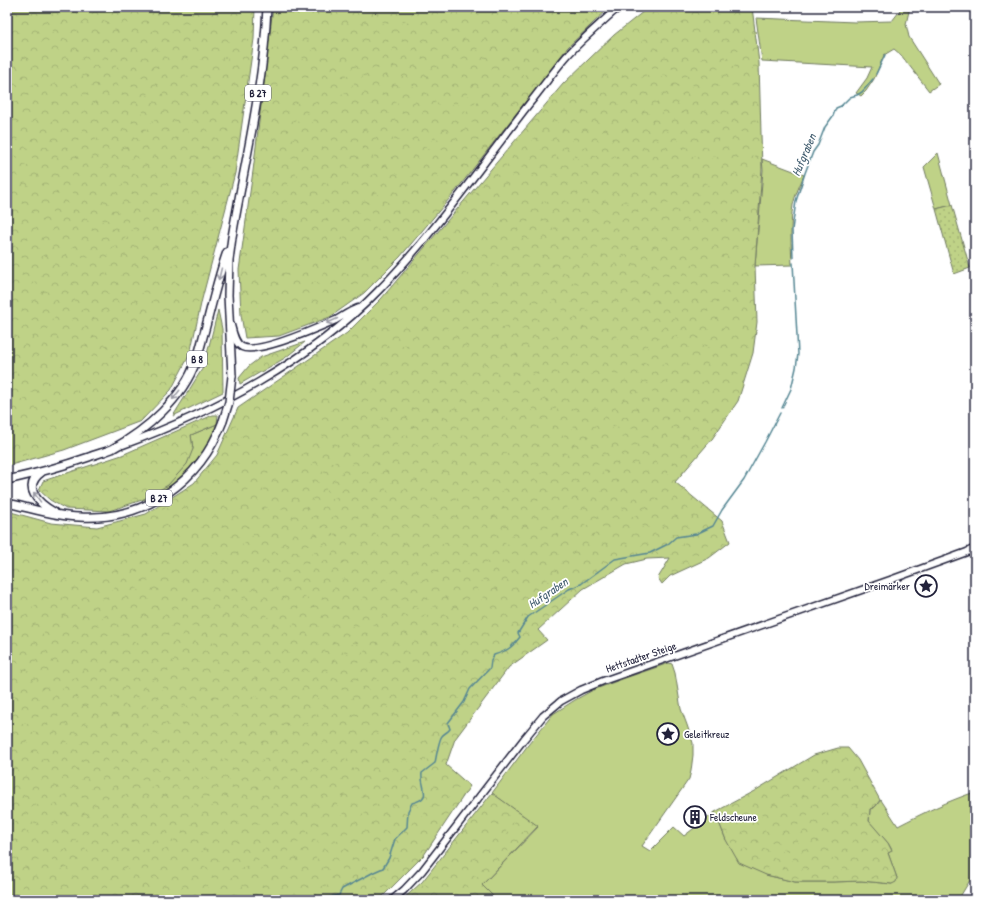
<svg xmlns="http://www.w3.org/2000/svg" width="982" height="907" viewBox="0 0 982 907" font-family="'Patrick Hand',sans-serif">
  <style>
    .grass { fill: #bfd287; stroke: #707a61 }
    .forest { fill: url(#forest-crowns); stroke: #707a61 }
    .garden { fill: url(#garden-dots); stroke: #707a61 }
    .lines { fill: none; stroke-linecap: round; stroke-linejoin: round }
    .stream { stroke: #558693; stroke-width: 1.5 }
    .secondary-casing { stroke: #22223b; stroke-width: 9 }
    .primary-casing { stroke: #22223b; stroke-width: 10 }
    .secondary { stroke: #fff; stroke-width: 6 }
    .primary { stroke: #fff; stroke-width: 7 }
    .primary-bridge-casing { stroke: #22223b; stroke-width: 10; stroke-linecap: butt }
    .primary-bridge { stroke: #fff; stroke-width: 7 }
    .oneway { stroke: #9c9ca7 }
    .labels { text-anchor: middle; stroke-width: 3.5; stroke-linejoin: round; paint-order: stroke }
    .shield { fill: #fff; stroke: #646476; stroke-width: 1 }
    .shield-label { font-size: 10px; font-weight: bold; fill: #22223b }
    .poi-label { font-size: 11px; fill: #22223b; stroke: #fff; text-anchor: start }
    .street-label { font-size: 11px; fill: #22223b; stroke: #fff }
    .water-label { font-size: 12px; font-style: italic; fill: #405c6e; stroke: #fff }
  </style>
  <defs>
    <pattern id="forest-crowns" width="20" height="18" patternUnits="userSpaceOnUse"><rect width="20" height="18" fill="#bfd287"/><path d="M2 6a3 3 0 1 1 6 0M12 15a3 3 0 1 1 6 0" fill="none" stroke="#a4b475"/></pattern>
    <pattern id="garden-dots" width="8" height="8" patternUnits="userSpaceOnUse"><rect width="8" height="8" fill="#bfd287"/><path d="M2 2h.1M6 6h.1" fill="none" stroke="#a4b475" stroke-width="1.8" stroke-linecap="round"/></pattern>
  </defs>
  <rect width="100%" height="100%" fill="#fff"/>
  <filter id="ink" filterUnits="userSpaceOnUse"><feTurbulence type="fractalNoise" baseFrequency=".025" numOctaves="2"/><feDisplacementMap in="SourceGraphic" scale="8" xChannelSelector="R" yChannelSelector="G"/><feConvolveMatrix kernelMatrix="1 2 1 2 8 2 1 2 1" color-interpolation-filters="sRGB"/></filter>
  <g filter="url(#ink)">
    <path class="grass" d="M901 7H910L906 24 909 37 939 84 929 91 901 55 894 49 884 55 874 79 866 91 861 96 856 93 867 78 872 67 762 61 756 18 855 22 892 21 899 12Z
      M938 153 952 205 936 209 924 167Z
      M762 159 804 175C800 185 795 195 793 205 790 225 791 245 792 265L755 266 763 170Z
      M217 424 211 439 199 459 188 474 171 488 152 498 142 500 168 485 193 449 191 435Z
      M669 663 672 664 675 673 681 709 687 725 693 743V755L691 771 689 779 642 846 650 851 674 827 684 836 715 812 726 840 766 875 795 882H833L861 881 892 884 897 878 888 853 892 850 888 843 869 822 870 809 875 807 881 800 898 826C923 813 948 801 975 792V872L958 900H497L482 885 538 827 492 793 528 745 553 714 575 700 593 690 625 678Z"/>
    <path class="forest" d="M7 7H255L254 39 235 173 202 299 190 354 171 390 141 421 64 450 7 466Z
      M273 7H610L568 47 455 192 400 257 364 293 330 317 279 336 245 338 241 315 239 270 253 171Z
      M649 7H752L759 63 762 169 755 266 757 322 753 353 738 401 712 439 675 482 722 521 730 542 709 558 670 576 662 584 658 578 670 558 647 559 626 564 583 589 538 630 547 640 509 667 455 739 446 765 470 786 424 855 384 895 378 900H7V511L51 523 97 527 146 514 194 483 217 455 238 408 347 333 381 299 563 84 614 35Z
      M218 310 222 329 223 392 173 416 204 366Z
      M305 342 285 358 240 384 239 378 249 366 261 357Z
      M213 415H218L217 424 191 435 193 449 187 464 168 485 142 500 109 511 66 509 50 500 39 490 43 481 122 455Z
      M838 748H848L858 760 880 800 875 807 870 809 869 821 888 843 892 851 888 853 897 878 896 882 892 884 861 881 833 882H795L766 875 739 863 726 840 715 812 756 790 814 755Z
      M492 793 538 826 482 885 497 900H402L422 882Z"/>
    <path class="garden" d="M952 205 970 268 954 274 936 209Z"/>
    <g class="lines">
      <path class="stream" d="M876 74 885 55
        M793 258 792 230 796 201 805 173 813 152 818 145 825 127 833 116 836 108 841 106 850 97 857 95 862 92 873 79
        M782 408 791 389 796 368 798 354 793 263
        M328 900 330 897 339 895 342 889 374 872 383 868 389 858 395 839 407 827 408 811 412 803C434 798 420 788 422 773L435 763C436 758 439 739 442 736 444 733 447 733 450 729L448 723 464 702 470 689 490 668 491 660 494 655C509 650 511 648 520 637L518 633 528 617 569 589 581 584 615 559 650 553 668 544 676 537 696 534 713 526 722 510 744 480 765 442 780 413"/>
      <g class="secondary-casing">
        <path id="secondary" d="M231 325C233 333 235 343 242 347 257 355 320 327 336 320 343 316 350 311 358 308
          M123 445C214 412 310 361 378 291 434 234 480 167 529 104 542 88 553 72 566 57 580 41 597 27 612 13L620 7
          M392 900 404 890 422 871 524 739 543 716 561 701 581 690 603 681 890 580 967 552 975 548"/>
      </g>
      <g class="primary-casing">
        <path id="primary" d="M232 376 228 295 229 260 232 237C245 161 264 84 267 7
          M42 472C21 487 38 503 54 512
          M7 480C34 474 63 466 89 457 96 454 105 452 112 449 147 430 183 398 196 361 199 353 201 345 203 337 211 309 217 280 227 252
          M7 503C31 508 54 516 79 517 145 521 200 482 223 421"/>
      </g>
      <use href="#secondary" class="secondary"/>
      <use href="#primary" class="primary"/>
      <g class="primary-bridge-casing">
        <path id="primary-bridge" d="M223 421 229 402 232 376"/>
      </g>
      <use href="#primary-bridge" class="primary-bridge"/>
    </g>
    <defs><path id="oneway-shaft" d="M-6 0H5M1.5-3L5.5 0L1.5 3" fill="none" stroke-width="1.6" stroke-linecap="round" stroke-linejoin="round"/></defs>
    <g class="oneway">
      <use href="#oneway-shaft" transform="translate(220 274) rotate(104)"/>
      <use href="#oneway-shaft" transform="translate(332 321) rotate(156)"/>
      <use href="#oneway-shaft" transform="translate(176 395) rotate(128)"/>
      <use href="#oneway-shaft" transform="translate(37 497) rotate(-126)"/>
    </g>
  </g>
  <defs>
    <g id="sight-ring" transform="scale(1.15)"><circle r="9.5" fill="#fff" stroke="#22223b" stroke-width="1.5"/><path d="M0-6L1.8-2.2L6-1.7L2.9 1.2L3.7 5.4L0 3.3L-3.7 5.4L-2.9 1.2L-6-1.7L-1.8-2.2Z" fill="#22223b"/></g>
    <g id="building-ring" transform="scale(1.15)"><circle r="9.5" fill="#fff" stroke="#22223b" stroke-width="1.5"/><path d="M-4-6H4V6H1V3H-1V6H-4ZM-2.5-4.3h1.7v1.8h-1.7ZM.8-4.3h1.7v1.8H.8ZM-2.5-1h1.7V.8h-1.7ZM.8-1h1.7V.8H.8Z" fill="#22223b"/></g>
  </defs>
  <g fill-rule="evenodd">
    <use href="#sight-ring" x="926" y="586"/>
    <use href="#sight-ring" x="668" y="734"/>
    <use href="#building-ring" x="695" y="817"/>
  </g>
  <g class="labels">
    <g class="shield">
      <rect x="245" y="85" width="26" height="16" rx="3"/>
      <rect x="187" y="351" width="20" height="16" rx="3"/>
      <rect x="146" y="490" width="26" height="16" rx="3"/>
    </g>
    <g class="shield-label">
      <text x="258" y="97">B 27</text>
      <text x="197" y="363">B 8</text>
      <text x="159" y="502">B 27</text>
    </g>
    <g class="poi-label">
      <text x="910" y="590" text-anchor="end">Dreimärker</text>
      <text x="684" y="738">Geleitkreuz</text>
      <text x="710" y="821">Feldscheune</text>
    </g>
    <g class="street-label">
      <text transform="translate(641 657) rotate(-19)" y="4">Hettstadter Steige</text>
    </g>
    <g class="water-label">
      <text transform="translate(804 155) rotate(-67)" y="4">Hufgraben</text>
      <text transform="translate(548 593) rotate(-34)" y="4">Hufgraben</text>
    </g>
  </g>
  <rect width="982" height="907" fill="none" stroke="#fff" stroke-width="24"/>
  <rect x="12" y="12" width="958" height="883" fill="none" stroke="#22223b" stroke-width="1.5" filter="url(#ink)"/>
</svg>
